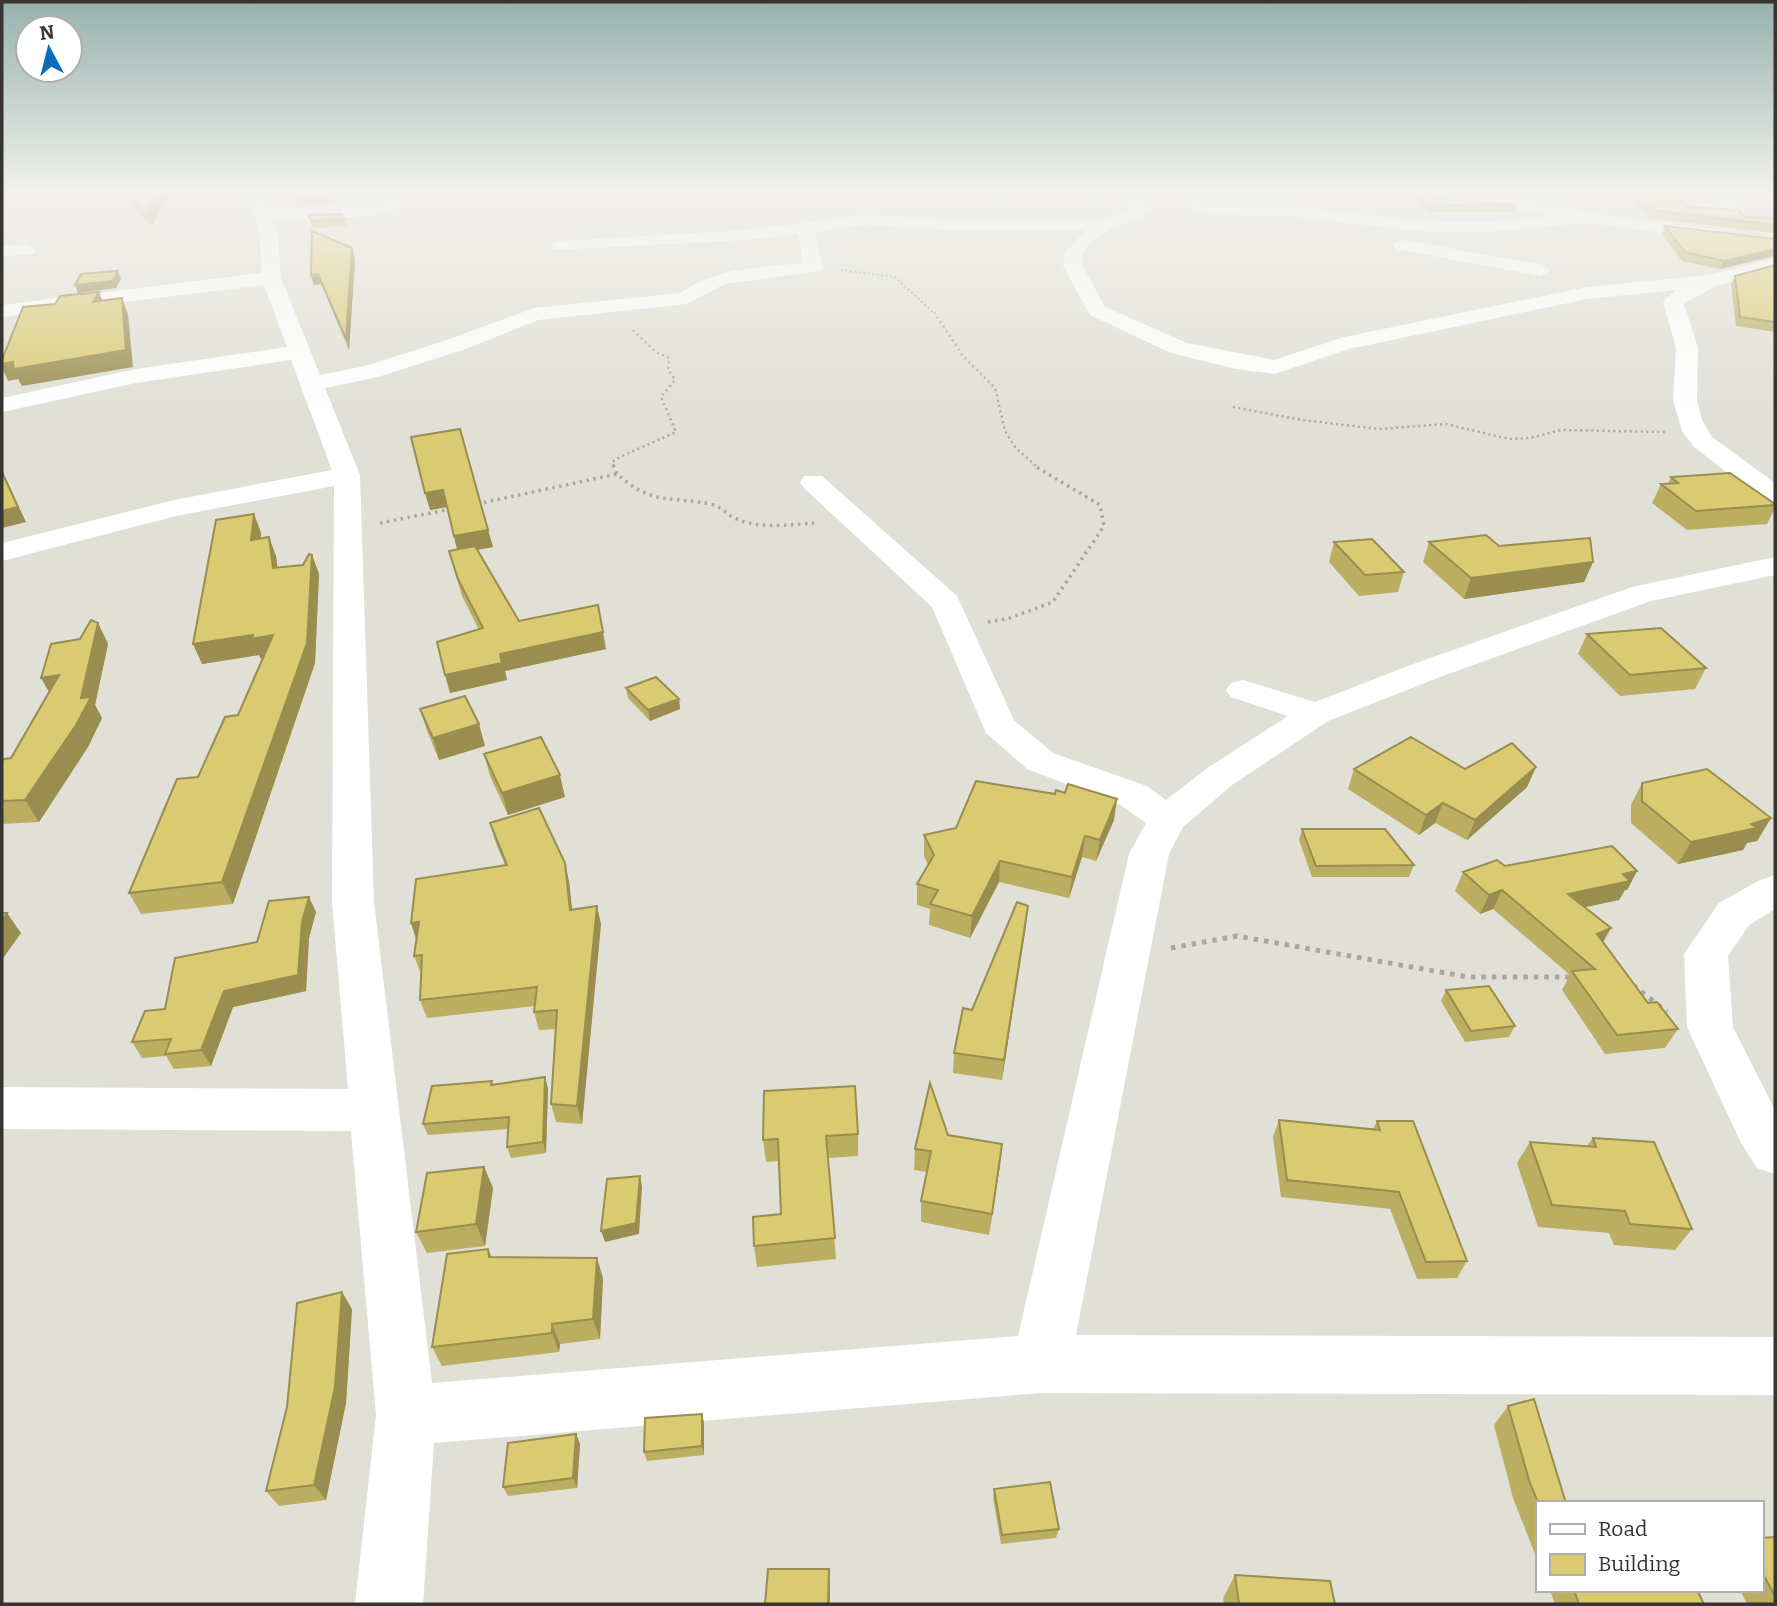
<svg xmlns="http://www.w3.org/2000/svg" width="1777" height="1606" viewBox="0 0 1777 1606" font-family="Bitter,serif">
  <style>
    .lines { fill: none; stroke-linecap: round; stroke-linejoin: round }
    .path-far3 { stroke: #a8a79f; stroke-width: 2; stroke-dasharray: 2 2.5; stroke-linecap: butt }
    .path-far2 { stroke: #a8a79f; stroke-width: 2.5; stroke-dasharray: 2 3.5; stroke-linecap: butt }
    .path-far1 { stroke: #a8a79f; stroke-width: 3.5; stroke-dasharray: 2.5 4.5; stroke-linecap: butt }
    .path { stroke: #a8a79f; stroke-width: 5; stroke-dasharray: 4.5 6; stroke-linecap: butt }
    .minor { fill: #fff; fill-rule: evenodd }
    .wall { fill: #bbae61 }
    .shaded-wall { fill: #998d4f }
    .building { fill: #daca71; stroke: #998d4f; stroke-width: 2 }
  </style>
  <rect width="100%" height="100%" fill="#e1e0d6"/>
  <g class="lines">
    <path class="path-far3" d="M841 270 895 277 935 314"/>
    <path class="path-far2" d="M934 312 963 356 995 388 1005 431 1015 447 1036 466
      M1233 407 1302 420 1380 429 1446 424 1509 439 1530 438 1561 430 1665 432
      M614 466 612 462 620 457 676 432 661 397 675 380 668 369 669 358 656 352 633 330"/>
    <path class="path-far1" d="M613 465 617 474
      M477 504 617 474C654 507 671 495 714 505 723 508 728 516 737 519 760 529 790 525 814 523
      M380 523 451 509
      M988 622 1007 619 1053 602 1104 526 1100 505 1033 465"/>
    <path class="path" d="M1171 948 1237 936 1468 977H1574
      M1633 985 1667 1012"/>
    <path class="minor" d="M238 193C254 192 264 193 269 209L378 204 403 193H423C396 224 312 218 273 220L278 236 281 278 320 375 365 366 447 340 534 308 681 293C717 267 760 268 803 263L798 234 746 240 554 250 551 246 554 242 560 241 746 230 864 215 978 221 1104 219 1132 208 1107 200 967 198 959 193H1118L1149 202 1151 206 1141 218 1112 228 1091 242 1083 253V266L1105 307 1187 343 1274 360 1344 337 1587 287 1709 275 1775 258V270L1715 286 1684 304 1698 348 1697 400 1702 420 1712 437 1775 483V504L1765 502 1694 447 1682 431 1673 400 1676 348 1663 302 1676 290 1587 299 1349 349 1275 374 1236 369 1171 353 1090 315 1063 266 1065 253 1086 230 978 231 864 225 820 231 815 233 823 267 820 271 725 284 686 304 538 320 463 350 378 377 325 388 360 475 374 902 432 1383 1018 1336 1129 854 1146 823 1119 804 1027 769 986 733 932 607 804 488 800 482 804 476H822L957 596 1014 720 1053 753 1147 786 1166 800 1206 769 1288 716 1231 697 1226 690 1231 683 1243 680 1315 702 1416 663 1632 587 1775 557V575L1651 601 1440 677 1328 721 1232 785 1183 827 1169 854 1076 1335 1775 1337V1395L1041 1393 434 1443 423 1604H355L376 1415 351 1131 2 1129V1087L348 1089 332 902 334 486 176 516 2 561V543L174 500 332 470 291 360 136 383 2 412V398L136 369 287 347 264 285 2 317V305L261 273 260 236 250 203Z
      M1413 193H1491L1601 215 1714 229 1723 234 1714 239 1589 223 1486 232 1418 231 1280 215 1200 214 1184 204 1192 199 1204 204 1280 205 1418 221 1486 222 1552 216 1498 206 1438 203Z
      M1705 193C1723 192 1731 194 1740 211 1731 219 1679 215 1671 207L1679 202 1720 205Z
      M1402 240 1541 264 1551 270 1541 276 1396 249 1393 245Z
      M27 244 36 250 34 254 2 257V247Z
      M1775 875V909L1749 925 1728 956 1733 1027 1775 1110V1174L1757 1168 1741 1143 1687 1027 1684 954 1719 903 1760 880Z"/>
  </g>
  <path class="wall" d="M125 193H170L152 226 130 206Z
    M293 193H327L330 197 332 203 300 205Z
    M1401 193H1424L1440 199 1517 205 1515 212H1429Z
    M1503 193H1557L1540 200Z
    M1629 193H1707L1704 201 1683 199 1680 201 1690 207 1744 217 1775 218V233L1649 218Z
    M308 215 345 219 347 226 313 228Z
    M1665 226 1775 239 1720 269 1682 261 1662 234Z
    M355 259 349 350 321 284 314 285 311 275Z
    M1775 265V332L1736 326 1731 284 1735 276Z
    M460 429 493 547 477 550 519 621 606 649 505 671 507 680 450 693 479 630 462 596 449 551 457 549 447 507 430 510Z
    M1671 477 1775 504V508L1767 524 1687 530 1652 503 1661 484H1668Z
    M254 514 261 533 260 538 276 556 277 568 303 565 312 555 319 574 315 663 233 904 141 914 129 893 198 777 238 715 263 658 261 659 259 655 202 664Z
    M1334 542 1404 572 1398 592 1359 596 1329 562Z
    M1429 542 1499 546 1593 562 1584 582 1464 599 1423 562Z
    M98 623 108 644 95 705 102 718 88 747 39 822 2 824V761L11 758 80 639Z
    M1587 634 1706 668 1695 689 1620 696 1578 654Z
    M626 688 679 699 680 709 650 721 628 698Z
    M420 709 485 746 439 760 427 731Z
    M484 754 565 797 508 815 490 776Z
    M1536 767 1527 787 1467 840 1435 823 1419 835 1348 789 1354 769H1465Z
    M1642 783 1771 818 1757 841 1747 843 1743 850 1678 864 1631 823V805Z
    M1114 820 1096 861 1082 857 1069 898 999 882 970 938 929 925 930 909 917 905V884L928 865 924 856V835Z
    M490 823 569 881 572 909 601 924 582 1124 556 1122 551 1104 556 1029 539 1030 534 1012 535 1006 427 1018 420 1000 421 974 414 956 416 938 411 923 505 865 495 841Z
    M1302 829 1414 865 1409 877H1312L1299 840Z
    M1505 866 1637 871 1627 890H1625L1619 900 1584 907 1611 928 1603 942 1648 1003 1678 1029 1665 1048 1605 1054 1562 990 1570 975 1493 909 1480 914 1455 891 1463 872Z
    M1028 906 1002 1080 953 1073 954 1053 972 1010Z
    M316 912 309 938 306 991 233 1007 211 1066 174 1069 166 1056 142 1058 132 1042 165 1009 257 942Z
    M1446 990 1515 1026 1509 1037 1465 1042 1441 1001Z
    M493 1085 548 1088 546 1153 511 1158 507 1147 509 1129 428 1135 423 1124Z
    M1279 1120 1373 1129 1377 1121 1467 1261 1457 1278 1417 1279 1390 1209 1281 1197 1273 1137Z
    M858 1134V1156L828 1158 836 1259 757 1267 754 1246 781 1214 779 1161 766 1162 763 1140Z
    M948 1135 1000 1165 989 1235 921 1222V1201L927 1172 914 1170 915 1149Z
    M1593 1138 1692 1229 1675 1250 1614 1245 1609 1233 1538 1227 1517 1163 1530 1142 1587 1146Z
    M484 1167 493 1188 485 1246 427 1253 416 1232Z
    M488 1249 492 1257 603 1278 600 1339 560 1344 559 1352 442 1366 432 1347Z
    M352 1309 346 1403 326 1500 279 1506 266 1491Z
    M1508 1406 1566 1503H1537V1559L1513 1498 1494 1425Z
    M702 1414 704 1423V1455L647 1461 644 1452Z
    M576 1434 580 1444 577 1488 508 1496 503 1487Z
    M994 1489 1059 1529 1056 1538 1001 1544 993 1498Z
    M1775 1537V1604H1747L1740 1590H1761V1538Z
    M1235 1575 1335 1604H1224L1223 1598Z
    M1550 1590H1697L1704 1604H1555Z"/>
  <path class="shaded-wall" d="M158 193H170L152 226 146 212Z
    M1543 193H1557L1540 200Z
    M1685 193H1686L1683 199 1673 206 1676 198Z
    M352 248 355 259 349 350 346 339Z
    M1775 249V256L1720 269 1724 261Z
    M118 271 121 279 116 288 78 293 75 285Z
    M318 274 321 284 314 285 311 275Z
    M99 292 105 307 93 302Z
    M122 298 128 314 133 367 22 386 18 379 8 381 2 367V364Z
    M2 471 26 522 2 528Z
    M443 490 447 507 430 510 425 493Z
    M254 514 261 533 259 559 251 540Z
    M488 530 493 547 458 553 454 536Z
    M269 537 276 556 280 587 273 568Z
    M312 555 319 574 315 663 233 904 222 882Z
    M1593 562 1584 582 1464 599 1471 578Z
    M98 623 108 644 95 705 102 718 88 747 39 822 25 800 81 698Z
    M603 632 606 649 505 671 507 680 450 693 445 675 500 654Z
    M253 635H273L281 655 261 659 259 655 202 664 193 644Z
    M59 675 53 699 41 678Z
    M679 699 680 709 650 721 648 710Z
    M479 724 485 746 439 760 433 738Z
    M1536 767 1527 787 1467 840 1475 820Z
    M560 775 565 797 508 815 502 793Z
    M1117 799 1114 820 1096 861 1100 840Z
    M1443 803 1435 823 1419 835 1426 815Z
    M1771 818 1757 841 1747 843 1743 850 1678 864 1691 842Z
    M1085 836 1082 857 1069 898 1072 877Z
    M1000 861 999 882 970 938 972 916Z
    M565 863 569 881 574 928 570 910Z
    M1637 871 1627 890H1625L1619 900 1558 913 1568 894 1623 874Z
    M1502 890 1493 909 1480 914 1489 895Z
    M309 897 316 912 309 938 306 991 233 1007 211 1066 201 1050 224 991 302 922Z
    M597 906 601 924 582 1124 577 1106Z
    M1028 906 1026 926 1002 1080 1004 1060Z
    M7 913 21 933 2 960V920Z
    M419 922 417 942 411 923Z
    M1611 928 1600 947 1597 934Z
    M545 1077 548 1088 546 1153 543 1142Z
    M1002 1144 1000 1165 989 1235Z
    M484 1167 493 1188 485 1246 476 1224Z
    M640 1176 642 1187 639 1234 605 1242 601 1231Z
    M597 1258 603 1278 600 1339 593 1319Z
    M342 1292 352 1309 346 1403 326 1500 314 1485Z
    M552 1324 560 1344 559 1352 552 1333Z
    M702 1414 704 1423V1455L702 1446Z
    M576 1434 580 1444 577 1488 573 1478Z
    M829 1569 830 1586V1604H828Z"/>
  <path class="building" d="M125 193H158L146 212Z
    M295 193H327L330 197 298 198Z
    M1413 193H1424L1440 199 1517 205H1430Z
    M1638 193H1685L1676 198 1690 207 1739 210 1744 217 1775 218V225L1652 210Z
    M341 214 345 219 311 221 308 215Z
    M1665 226 1775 239V249L1724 261 1685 252Z
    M312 231 352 248 346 339 318 274 311 275Z
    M1775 265V322L1740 317 1735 276Z
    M118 271 113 281 75 285 81 274Z
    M99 292 93 302 122 298 126 350 14 369 13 362 2 364V360L23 307 55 304 60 296Z
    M460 429 488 530 454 536 443 490 425 493 411 437Z
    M2 472 18 507 2 511Z
    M1730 473 1775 504V505L1696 511 1661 484 1678 483 1671 477Z
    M254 514 251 540 269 537 273 568 303 565 309 554 312 555 307 643 222 882 129 893 177 779 198 777 225 717 238 715 273 635 252 639 253 635 193 644 216 520Z
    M1486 535 1499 546 1590 538 1593 562 1471 578 1429 542Z
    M1372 539 1404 572 1365 575 1334 542Z
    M475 546 519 621 598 605 603 632 500 654 502 663 445 675 437 642 483 628 458 579 449 551Z
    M91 620 98 623 81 698 91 697 76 725 25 800 2 801V761L4 759 11 758 59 675 41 678 51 644 80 639Z
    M1661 628 1706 668 1630 675 1587 634Z
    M656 677 679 699 648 710 626 688Z
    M465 696 479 724 433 738 420 709Z
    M541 737 560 775 502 793 484 754Z
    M1411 737 1465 769 1512 743 1536 767 1475 820 1443 803 1426 815 1354 769Z
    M1707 769 1771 818 1751 824 1757 828 1691 842 1642 801V783Z
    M976 781 1055 794 1056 790 1065 793 1068 784 1117 799 1100 840 1085 836 1072 877 1000 861 972 916 930 904 938 890 917 884 934 855 924 835 956 828Z
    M539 808 565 863 570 910 597 906 577 1106 551 1104 557 1010 534 1012 537 987 420 1000 422 955 414 956 419 922 411 923 416 879 507 865 490 823Z
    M1302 829H1385L1414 865 1316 866Z
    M1612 846 1637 871 1623 874 1630 881 1568 894 1611 928 1597 934 1648 1003 1657 1002 1678 1029 1617 1035 1572 971 1595 969 1502 890 1489 895 1463 872 1497 860 1505 866Z
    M309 897 302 922 298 975 224 991 201 1050 165 1054 171 1039 132 1042 145 1011 165 1009 175 958 257 942 269 901Z
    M1017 902 1028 906 1004 1060 954 1053 963 1008 972 1010Z
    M2 913H7L2 920Z
    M1489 986 1515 1026 1471 1031 1446 990Z
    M545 1077 543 1142 507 1147 509 1117 423 1124 432 1086 492 1081 491 1085Z
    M930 1083 948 1135 1002 1144 992 1214 921 1201 931 1151 915 1149Z
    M855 1086 858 1134 826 1136 835 1238 754 1246 753 1217 781 1214 778 1139 763 1140 764 1091Z
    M1279 1120 1380 1130 1377 1121H1413L1467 1261 1426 1262 1399 1192 1287 1180Z
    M1593 1138 1654 1142 1692 1229 1630 1224 1625 1211 1552 1205 1530 1142 1596 1147Z
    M484 1167 476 1224 416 1232 427 1173Z
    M640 1176 636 1223 601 1231 607 1179Z
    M488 1249 489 1257 597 1258 593 1319 552 1324V1333L432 1347 447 1254Z
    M342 1292 335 1387 314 1485 266 1491 287 1407 297 1303Z
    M1534 1399 1566 1503H1538L1529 1480 1508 1406Z
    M702 1414V1446L644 1452 645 1418Z
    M576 1434 573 1478 503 1487 508 1443Z
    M1050 1482 1059 1529 1002 1535 994 1489Z
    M1775 1537V1596L1761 1570V1538Z
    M768 1569H829L828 1604H765Z
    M1235 1575 1330 1581 1335 1604H1239Z
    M1574 1590H1697L1704 1604H1579Z"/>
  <linearGradient id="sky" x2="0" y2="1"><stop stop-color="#97b1ad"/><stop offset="0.46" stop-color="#f2f1ed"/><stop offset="1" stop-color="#f2f1ed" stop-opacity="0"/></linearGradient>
  <rect width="1777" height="418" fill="url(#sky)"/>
  <rect width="1777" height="1606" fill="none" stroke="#363531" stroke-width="7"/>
  <rect x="1536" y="1501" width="228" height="91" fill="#ffffff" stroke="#afaead" stroke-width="2"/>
  <rect x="1550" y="1524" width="35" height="10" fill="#ffffff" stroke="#afaead" stroke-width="2"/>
  <text x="1598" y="1536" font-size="21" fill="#363531">Road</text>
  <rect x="1550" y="1554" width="35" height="21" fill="#daca71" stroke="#afaead" stroke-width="2"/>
  <text x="1598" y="1571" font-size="21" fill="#363531">Building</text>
  <g transform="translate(49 49) rotate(353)"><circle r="33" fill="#ffffff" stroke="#afaead" stroke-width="2"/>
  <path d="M0-5L12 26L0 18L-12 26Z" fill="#096eba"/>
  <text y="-10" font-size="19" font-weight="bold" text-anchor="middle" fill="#363531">N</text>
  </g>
</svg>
